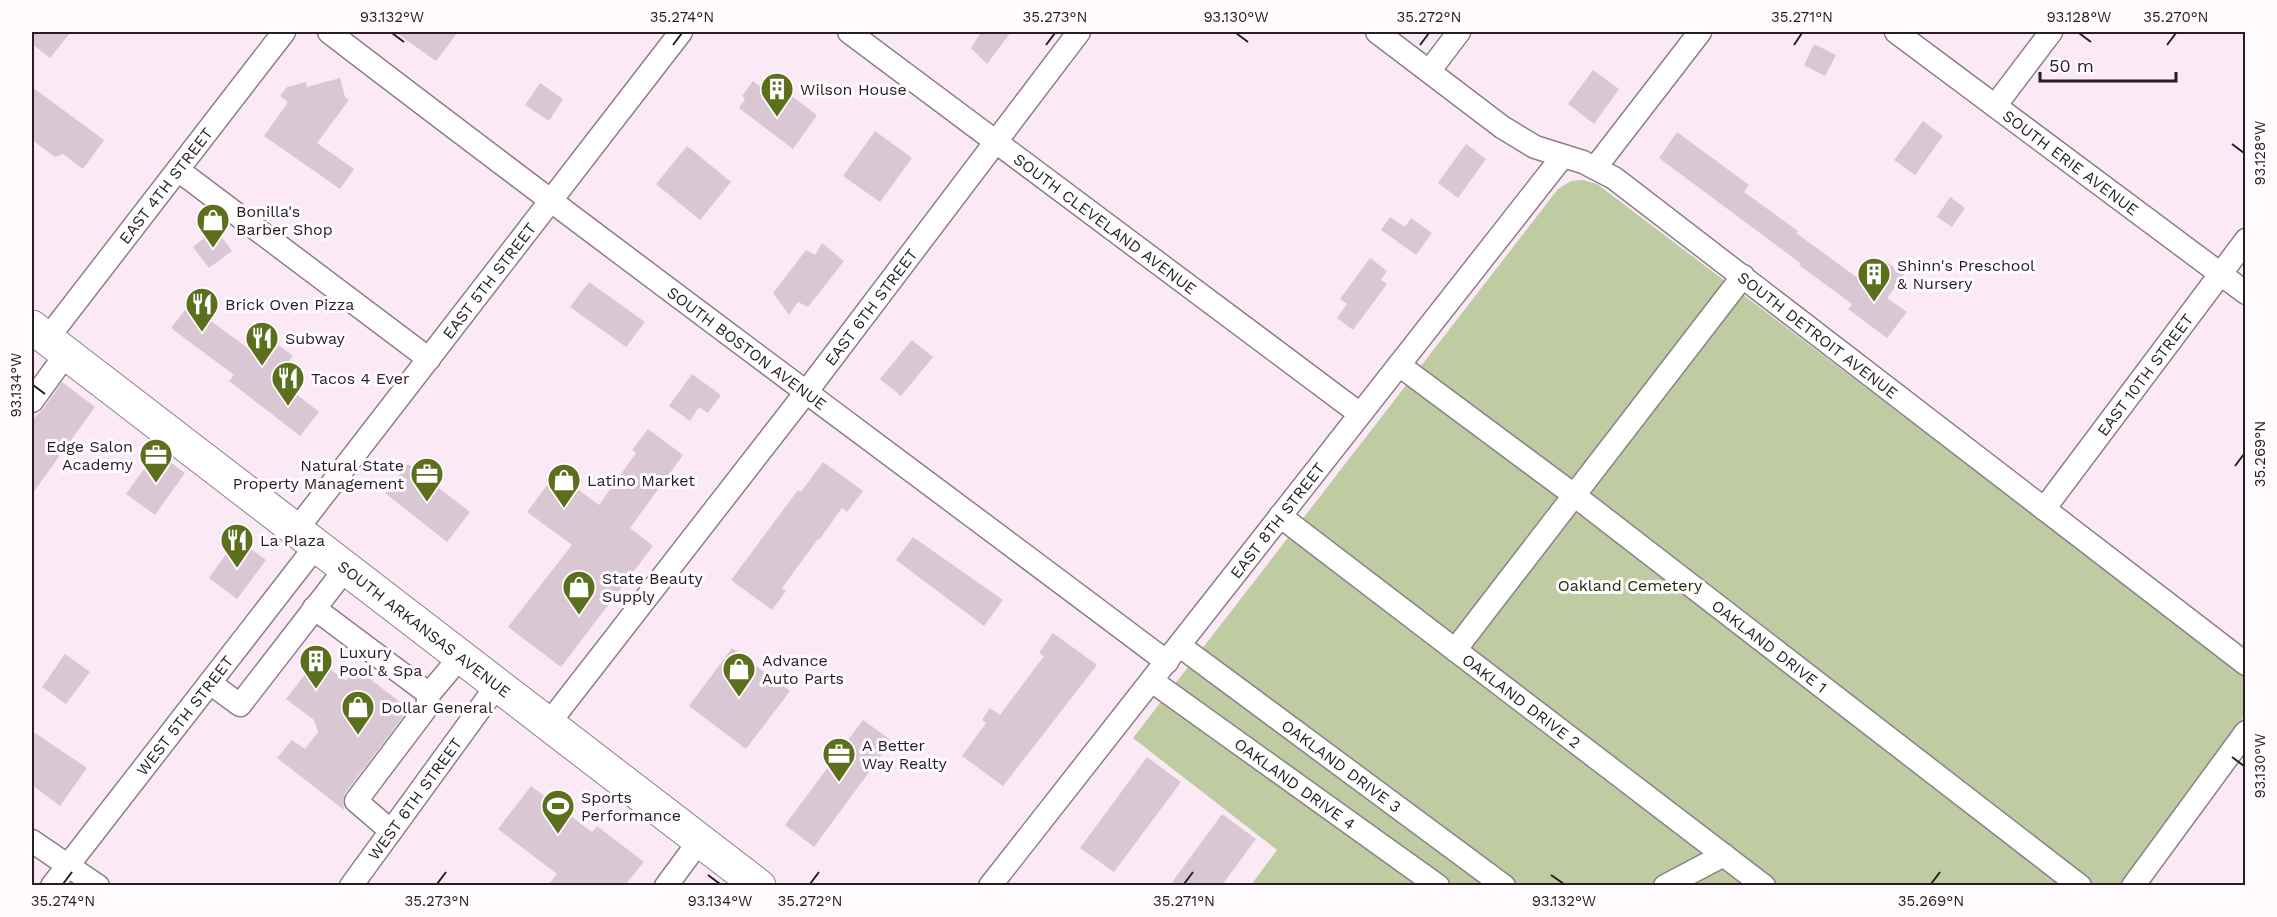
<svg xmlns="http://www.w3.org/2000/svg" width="2277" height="917" viewBox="0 0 2277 917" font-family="'Work Sans',sans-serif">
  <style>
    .green { fill: #bfcca2 }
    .building { fill: #d9c8d4 }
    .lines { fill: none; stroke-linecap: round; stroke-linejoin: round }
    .minor-casing { stroke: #8e7f89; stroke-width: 25 }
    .highway-casing { stroke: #8e7f89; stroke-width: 35 }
    .minor { stroke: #fff; stroke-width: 22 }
    .highway { stroke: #fff; stroke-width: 33 }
    .ticks { fill: none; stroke: #251e23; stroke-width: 2 }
    .labels { text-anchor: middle; stroke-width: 6; stroke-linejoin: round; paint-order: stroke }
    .poi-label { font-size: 16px; fill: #251e23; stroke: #fffbfe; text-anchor: start }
    .street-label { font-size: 16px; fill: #251e23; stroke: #fffbfe }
    .park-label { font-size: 16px; fill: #252e09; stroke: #fffbfe }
    .neatline { fill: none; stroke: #251e23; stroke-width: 2 }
    .ticks-label { font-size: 15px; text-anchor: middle; fill: #251e23 }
  </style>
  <rect width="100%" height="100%" fill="#fbe9f5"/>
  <path class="green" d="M1583 180 1597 184 2245 675V715L2131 885H1251L1277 850 1133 738 1558 189 1571 181Z"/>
  <path class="building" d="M32 32H71L50 58 32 44Z
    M395 32H458L436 61Z
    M981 32H1011L987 64 971 48Z
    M1814 44 1836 55 1825 76 1804 65Z
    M1593 70 1619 89 1594 124 1568 104Z
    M766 77 817 115 793 149 739 108 745 99 742 96 753 81 759 86Z
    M340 78 345 97 349 100 317 143 354 169 340 189 264 136 288 102 280 96 287 87 306 82 307 87Z
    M540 83 563 99 549 121 525 105Z
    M32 87 104 140 83 169 63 154 55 157 32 140Z
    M1923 121 1943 136 1915 175 1894 160Z
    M875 131 912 158 880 202 843 176Z
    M1677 132 1749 185 1744 192 1798 231 1796 233 1866 284 1884 260 1904 275 1887 298 1907 312 1887 338 1848 309 1852 304 1799 265 1800 263 1659 158Z
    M1466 144 1486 159 1458 198 1438 183Z
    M687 146 731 182 700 220 656 184Z
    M1950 197 1965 208 1952 227 1937 217Z
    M1390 217 1405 227 1411 218 1432 233 1416 255 1381 230Z
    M216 229 232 251 209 268 193 247Z
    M822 243 844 261 808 307 798 302 789 315 773 293 806 250 815 255Z
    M1370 258 1387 271 1381 280 1387 284 1353 330 1337 318 1347 304 1340 299Z
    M589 282 645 322 626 347 570 307Z
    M189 305 252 351 265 335 293 356 276 378 319 412 300 436 229 381 234 375 171 328Z
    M912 340 933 357 901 396 880 379Z
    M692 374 721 395 708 413 699 407 690 421 669 406Z
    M62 382 95 407 32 494V420L43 409Z
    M648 429 683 455 630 528 653 546 561 667 508 627 572 545 527 512 556 473 599 505 636 453 632 450Z
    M156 452 185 473 155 515 126 494Z
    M823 462 863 491 847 512 842 508 819 540 818 539 782 588 786 591 772 610 731 580 798 490 801 492Z
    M408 464 470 512 447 542 385 493Z
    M913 537 1003 600 984 626 896 560Z
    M237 539 266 560 237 599 209 578Z
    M1053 633 1097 665 1003 786 962 756 986 723 982 720 990 708 1000 715 1044 656 1039 653Z
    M732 648 790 691 746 749 689 706Z
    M65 654 90 672 66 704 42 687Z
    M317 659 346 681 356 668 409 709 345 793 343 800 344 810 277 758 292 740 305 749 318 732 314 720 286 699Z
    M863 720 892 741 814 847 785 825Z
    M32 731 87 768 60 806 32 785Z
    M1147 757 1181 782 1114 872 1080 848Z
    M531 786 592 832 597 826 644 862 625 885H548L557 874 498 829Z
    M1222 814 1256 839 1222 885H1170Z"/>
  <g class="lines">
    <g class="minor-casing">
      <g id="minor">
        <path id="s1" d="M329 32C606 245 888 452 1167 662"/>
        <path id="s2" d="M849 32 1360 414"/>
        <path id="s3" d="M1377 32 1502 127 1535 147 1583 162 1614 178 2246 664"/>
        <path id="s4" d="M1896 32 2246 293"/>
        <path d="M1430 70 1459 32"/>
        <path d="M1995 106 2051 32"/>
        <path d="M1595 168 1700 32"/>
        <path d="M178 170 429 359"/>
        <path id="s5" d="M47 339 284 32"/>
        <path id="s6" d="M1399 365 1574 495 2080 886"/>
        <path d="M32 401 66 354"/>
        <path id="s7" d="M2044 509 2246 240"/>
        <path id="s8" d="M1280 516 1764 886"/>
        <path id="s9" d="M297 529 681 32"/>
        <path d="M314 608 429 694 461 656"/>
        <path id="s10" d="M1180 646 1504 886"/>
        <path d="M1455 650 1743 276"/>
        <path id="s11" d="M1152 681 1438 886"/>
        <path d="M210 683 240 705 346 568"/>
        <path id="s12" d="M549 723 807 391 1079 32"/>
        <path d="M391 831 356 801 427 707 429 694"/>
        <path d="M32 841 98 886"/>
        <path id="s13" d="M52 886 316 546"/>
        <path id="s14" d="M351 886 498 684"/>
        <path d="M666 886 700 840"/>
        <path id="s15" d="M990 886 1563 156"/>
        <path d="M1665 886 1724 855"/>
        <path d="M2133 886 2246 732"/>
      </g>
    </g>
    <g class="highway-casing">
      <g id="highway">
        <path id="s16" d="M32 327 759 886"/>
      </g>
    </g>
    <use href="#minor" class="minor"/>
    <use href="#highway" class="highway"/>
  </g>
  <path class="ticks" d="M392 33 404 42M1236 33 1248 42M2079 33 2091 42M673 45 682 33M1046 45 1055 33M1420 45 1429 33M1794 45 1802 33M2167 45 2176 33M2232 144 2244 153M33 385 45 394M2235 466 2244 454M2232 757 2244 766M708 875 720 884M1551 875 1564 884M63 884 72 872M437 884 446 872M810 884 819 872M1184 884 1193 872M1931 884 1940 872"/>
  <defs>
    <g id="building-pin" transform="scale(1.725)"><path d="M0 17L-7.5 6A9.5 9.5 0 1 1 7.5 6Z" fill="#5c6f1d" stroke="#fffbfe"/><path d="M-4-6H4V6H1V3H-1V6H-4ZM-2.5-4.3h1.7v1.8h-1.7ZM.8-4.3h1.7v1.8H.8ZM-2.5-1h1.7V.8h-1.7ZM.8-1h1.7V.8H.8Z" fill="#fff"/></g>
    <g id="shop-pin" transform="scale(1.725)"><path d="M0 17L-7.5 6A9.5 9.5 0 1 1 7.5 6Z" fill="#5c6f1d" stroke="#fffbfe"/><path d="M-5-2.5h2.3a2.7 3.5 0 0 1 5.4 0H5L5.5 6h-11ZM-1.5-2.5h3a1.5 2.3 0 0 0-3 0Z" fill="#fff"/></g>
    <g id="restaurant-pin" transform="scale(1.725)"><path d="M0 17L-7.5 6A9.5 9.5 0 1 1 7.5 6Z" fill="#5c6f1d" stroke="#fffbfe"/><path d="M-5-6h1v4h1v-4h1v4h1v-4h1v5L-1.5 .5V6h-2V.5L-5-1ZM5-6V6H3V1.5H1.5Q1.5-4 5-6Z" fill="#fff"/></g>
    <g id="office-pin" transform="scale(1.725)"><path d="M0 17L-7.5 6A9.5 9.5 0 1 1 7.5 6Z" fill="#5c6f1d" stroke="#fffbfe"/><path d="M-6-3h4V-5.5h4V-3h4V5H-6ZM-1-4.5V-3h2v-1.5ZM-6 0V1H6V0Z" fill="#fff"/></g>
    <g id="stadium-pin" transform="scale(1.725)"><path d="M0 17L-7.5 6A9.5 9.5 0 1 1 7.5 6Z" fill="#5c6f1d" stroke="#fffbfe"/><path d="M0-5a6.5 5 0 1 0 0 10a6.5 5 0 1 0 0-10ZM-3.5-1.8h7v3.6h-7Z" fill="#fff"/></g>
  </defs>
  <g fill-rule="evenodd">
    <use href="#building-pin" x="777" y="89"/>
    <use href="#shop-pin" x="213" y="220"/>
    <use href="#building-pin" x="1874" y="274"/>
    <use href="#restaurant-pin" x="202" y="304"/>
    <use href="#restaurant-pin" x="262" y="338"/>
    <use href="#restaurant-pin" x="288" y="378"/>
    <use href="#office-pin" x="156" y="455"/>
    <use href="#office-pin" x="427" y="474"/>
    <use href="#shop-pin" x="564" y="480"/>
    <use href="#restaurant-pin" x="237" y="540"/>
    <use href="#shop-pin" x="579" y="587"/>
    <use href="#building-pin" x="316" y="661"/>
    <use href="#shop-pin" x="739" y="669"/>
    <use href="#shop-pin" x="358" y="707"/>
    <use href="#office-pin" x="839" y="754"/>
    <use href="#stadium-pin" x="558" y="806"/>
  </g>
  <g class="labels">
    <g class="poi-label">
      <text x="800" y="95">Wilson House</text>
      <text x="236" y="217">Bonilla's<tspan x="236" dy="18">Barber Shop</tspan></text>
      <text x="1897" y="271">Shinn's Preschool<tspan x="1897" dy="18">&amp; Nursery</tspan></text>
      <text x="225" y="310">Brick Oven Pizza</text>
      <text x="285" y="344">Subway</text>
      <text x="311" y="384">Tacos 4 Ever</text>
      <text x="133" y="452" text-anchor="end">Edge Salon<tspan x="133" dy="18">Academy</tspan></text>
      <text x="404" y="471" text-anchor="end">Natural State<tspan x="404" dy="18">Property Management</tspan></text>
      <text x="587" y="486">Latino Market</text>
      <text x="260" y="546">La Plaza</text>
      <text x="602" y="584">State Beauty<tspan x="602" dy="18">Supply</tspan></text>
      <text x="339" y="658">Luxury<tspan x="339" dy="18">Pool &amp; Spa</tspan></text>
      <text x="762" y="666">Advance<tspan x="762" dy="18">Auto Parts</tspan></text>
      <text x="381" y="713">Dollar General</text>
      <text x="862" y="751">A Better<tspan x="862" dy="18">Way Realty</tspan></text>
      <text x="581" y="803">Sports<tspan x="581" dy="18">Performance</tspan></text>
    </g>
    <g class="street-label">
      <text dy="6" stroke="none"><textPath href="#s4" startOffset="218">SOUTH ERIE AVENUE</textPath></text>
      <text dy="6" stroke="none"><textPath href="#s5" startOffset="194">EAST 4TH STREET</textPath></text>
      <text dy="6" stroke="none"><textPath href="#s2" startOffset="320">SOUTH CLEVELAND AVENUE</textPath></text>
      <text dy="6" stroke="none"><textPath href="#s9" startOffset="314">EAST 5TH STREET</textPath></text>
      <text dy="6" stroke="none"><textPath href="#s12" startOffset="526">EAST 6TH STREET</textPath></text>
      <text dy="6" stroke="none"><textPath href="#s3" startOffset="538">SOUTH DETROIT AVENUE</textPath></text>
      <text dy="6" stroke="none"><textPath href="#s1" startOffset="524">SOUTH BOSTON AVENUE</textPath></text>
      <text dy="6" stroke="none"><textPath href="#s7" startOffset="168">EAST 10TH STREET</textPath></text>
      <text dy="6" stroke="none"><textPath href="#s15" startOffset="465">EAST 8TH STREET</textPath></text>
      <text dy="6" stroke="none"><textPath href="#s16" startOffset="495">SOUTH ARKANSAS AVENUE</textPath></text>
      <text dy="6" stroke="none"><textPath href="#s6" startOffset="465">OAKLAND DRIVE 1</textPath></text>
      <text dy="6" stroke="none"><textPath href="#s8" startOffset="304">OAKLAND DRIVE 2</textPath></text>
      <text dy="6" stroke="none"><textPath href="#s13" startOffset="216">WEST 5TH STREET</textPath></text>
      <text dy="6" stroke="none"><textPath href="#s10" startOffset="201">OAKLAND DRIVE 3</textPath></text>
      <text dy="6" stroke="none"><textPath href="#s11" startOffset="176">OAKLAND DRIVE 4</textPath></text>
      <text dy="6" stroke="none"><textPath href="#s14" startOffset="108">WEST 6TH STREET</textPath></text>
    </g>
    <g class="park-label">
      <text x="1630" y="591">Oakland Cemetery</text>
    </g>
  </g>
  <rect width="2277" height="917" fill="none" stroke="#fffbfe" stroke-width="66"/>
  <path d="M2040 72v9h136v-9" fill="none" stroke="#251e23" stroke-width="3"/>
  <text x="2049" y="72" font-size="18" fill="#251e23" stroke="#fffbfe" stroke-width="4.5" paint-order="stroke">50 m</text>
  <rect x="33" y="33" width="2211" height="851" class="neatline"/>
  <g class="ticks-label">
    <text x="392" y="22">93.132°W</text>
    <text x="682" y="22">35.274°N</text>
    <text x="1055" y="22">35.273°N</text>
    <text x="1236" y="22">93.130°W</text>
    <text x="1429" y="22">35.272°N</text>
    <text x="1802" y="22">35.271°N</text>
    <text x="2079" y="22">93.128°W</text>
    <text x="2176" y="22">35.270°N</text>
    <text transform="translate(2260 153) rotate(-90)" y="5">93.128°W</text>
    <text transform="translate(16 385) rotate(-90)" y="5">93.134°W</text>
    <text transform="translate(2260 454) rotate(-90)" y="5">35.269°N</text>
    <text transform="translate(2260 766) rotate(-90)" y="5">93.130°W</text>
    <text x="63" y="906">35.274°N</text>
    <text x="437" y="906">35.273°N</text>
    <text x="720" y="906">93.134°W</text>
    <text x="810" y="906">35.272°N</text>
    <text x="1184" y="906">35.271°N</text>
    <text x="1564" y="906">93.132°W</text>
    <text x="1931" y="906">35.269°N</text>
  </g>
</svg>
